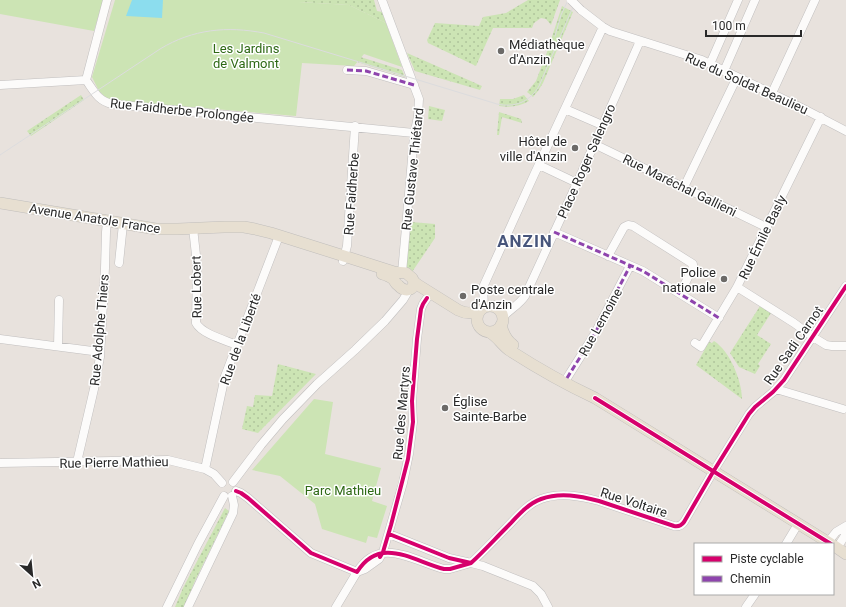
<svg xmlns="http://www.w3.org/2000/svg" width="846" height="607" viewBox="0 0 846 607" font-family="Roboto,sans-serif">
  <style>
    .grass { fill: url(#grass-dots) }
    .park { fill: #cce4b4 }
    .water { fill: #8cddee }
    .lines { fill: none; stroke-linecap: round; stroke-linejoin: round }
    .minor-casing { stroke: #c1bfbf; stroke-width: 9 }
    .major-casing { stroke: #c0bebc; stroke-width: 12 }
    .minor { stroke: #fcfbfa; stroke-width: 8 }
    .major { stroke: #e7dfd1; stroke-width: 11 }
    .tram { stroke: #dcdcde; stroke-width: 1 }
    .minor-bridge-casing { stroke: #c1bfbf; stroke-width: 9; stroke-linecap: butt }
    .minor-bridge { stroke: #fcfbfa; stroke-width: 8 }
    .quiet { stroke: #8e44ad; stroke-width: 3; stroke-dasharray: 6 3; stroke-linecap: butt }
    .cycleway-casing { stroke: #fff; stroke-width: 6 }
    .cycleway { stroke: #d6006c; stroke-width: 4 }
    .poi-dot { fill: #6c6a68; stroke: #fff; stroke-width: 1.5 }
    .labels { text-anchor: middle; stroke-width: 3; stroke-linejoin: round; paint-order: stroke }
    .poi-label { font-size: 13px; fill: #292929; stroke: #fff; text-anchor: start }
    .park-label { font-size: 13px; fill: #2e6915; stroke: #fff }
    .street-label { font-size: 13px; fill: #292929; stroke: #fff }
    .district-label { font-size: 17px; font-weight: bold; letter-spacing: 1px; fill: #47557b; stroke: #fff }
  </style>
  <defs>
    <pattern id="grass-dots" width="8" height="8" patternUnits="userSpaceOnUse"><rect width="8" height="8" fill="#cce4b4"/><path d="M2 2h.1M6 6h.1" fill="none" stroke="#afc49b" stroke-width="1.8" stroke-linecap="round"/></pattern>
  </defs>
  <rect width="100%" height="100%" fill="#e8e2dd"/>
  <path class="grass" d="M299 0H374L377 11 382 12 386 23 349 5 299 2Z
    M528 0H560L551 25 546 19 541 18 534 23 532 28H493L476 66 428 43 427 40 435 23 479 26 483 17 506 13Z
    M562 6 573 12 543 83 538 91 533 97 527 92 536 81 547 52Z
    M322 45 402 70 405 77 322 51Z
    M407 53 482 86 480 90 415 71Z
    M81 95 84 100 31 136 27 131Z
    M524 95 529 101C520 106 510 108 499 106L500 99H513Z
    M429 106 445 110 442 121 428 119Z
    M499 112 521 119 522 123 502 117 499 135H497Z
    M411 222 435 224V238L412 272 406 269Z
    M760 306 771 313 757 335 771 344 758 364 760 366 755 374 739 367 730 353Z
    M714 341C730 351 742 381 742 399L696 365 709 342 712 343Z
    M278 364 316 374 258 433 242 429 247 406 253 407 255 395 272 396Z
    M225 508 229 511 194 583 185 607H175L183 588Z"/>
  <path class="park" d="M0 0H103L94 31 0 14Z
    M115 0H299V2L349 5 386 23 402 67 364 54 354 66 302 63 296 116 108 100 99 91 92 77Z
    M314 399 333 402 325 454 381 468 372 501 387 506 377 538 368 536 366 543 322 529 315 504 280 476 252 470Z"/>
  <path class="water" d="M132 0H163L162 18 126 16Z"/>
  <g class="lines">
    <g class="minor-casing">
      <path id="minor" d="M382 0 419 99 418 116 414 136 402 273
        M581 10 603 27 610 31 702 60 802 108 846 131
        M710 64 738 0
        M347 70 366 71 414 85
        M724 71 755 0
        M86 80C94 91 98 101 112 104L414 133
        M86 80 107 0
        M0 85 86 80
        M772 93 815 0
        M565 109 602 125
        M594 144 766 227
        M539 165 577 183
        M684 187 737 77
        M193 228 197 264 196 323C202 334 225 340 237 345
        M554 232 643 271 719 318
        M608 256 624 227 628 225 633 226 693 264V267L680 294
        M343 261 347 246 355 126
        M119 263 123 224
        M737 287 794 323 813 337 826 345 832 346H846
        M483 307C485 300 482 293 484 285L534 175 603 27
        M503 317C510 309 519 305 525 296L577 183 640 41
        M0 339 100 352
        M695 343 701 347 737 287 821 117
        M58 346 59 300
        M567 378 594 335 630 266
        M776 389 843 409
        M77 462 94 389 100 357 105 268 106 232 107 221
        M0 463 168 460 205 469 214 474 222 483
        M205 469 225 376 279 236
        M233 482 261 445 283 419 317 384 355 350 385 321 403 300 409 290
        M236 491 241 493 248 498 311 553 357 572C380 535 413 561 444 569H450L471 563 449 558 389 534
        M828 542 836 532 846 526
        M786 544 798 524
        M837 548 846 534
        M471 563C483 552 494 540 506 528 516 518 527 504 541 499 560 492 580 496 599 501L674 526C678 527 681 526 684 522L713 472 749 414 755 407 773 392 784 380 846 286
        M471 563 483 566 533 586 541 594 548 607
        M167 607 198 544 224 496
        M188 607 233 513 234 505 232 496
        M336 607 357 572 365 569 379 559 383 552 403 483 409 454 413 422 412 401 417 339 421 309 423 304 427 298
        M746 607 755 594"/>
    </g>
    <g class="major-casing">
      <path id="major" d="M0 203 156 229H178L224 227H244L255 229 271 233 344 256 394 272 406 273 412 278 414 282 418 285 458 310C466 314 472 314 479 310
        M382 274C386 275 391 277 394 280 395 282 396 284 398 285 404 292 413 292 414 282
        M477 319a13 13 0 1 1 26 0a13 13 0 1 1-26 0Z
        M501 325C503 333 506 340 513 345
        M489 332C497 336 501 344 509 350 537 368 565 384 595 398L831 544
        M833 545 846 554"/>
    </g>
    <use href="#minor" class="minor"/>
    <use href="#major" class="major"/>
    <path class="tram" d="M555 36 561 15 568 0
      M0 155 160 49C193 29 227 26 264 33L497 104C514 108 530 102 539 86L576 0"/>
    <g class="minor-bridge-casing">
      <path id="minor-bridge" d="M571 0 581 10"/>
    </g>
    <use href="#minor-bridge" class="minor-bridge"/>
    <path class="quiet" d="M347 70 366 71 414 85
      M554 232 643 271 719 318
      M567 378 594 335 630 266"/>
    <g class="cycleway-casing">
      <path id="cycleway" d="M595 398 831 544
        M236 491 241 493 248 498 311 553 357 572C380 535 413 561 444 569H450L471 563 449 558 389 534
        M380 557 383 552 391 525 408 459 413 422 412 401 417 339 421 309 423 304 427 298
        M471 563C483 552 494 540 506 528 516 518 527 504 541 499 560 492 580 496 599 501L674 526C678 527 681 526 684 522L713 472 749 414 755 407 773 392 784 380 846 286"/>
    </g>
    <use href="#cycleway" class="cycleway"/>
  </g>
  <g class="poi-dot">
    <circle cx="501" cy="51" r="4"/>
    <circle cx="575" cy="148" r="4"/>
    <circle cx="724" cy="279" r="4"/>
    <circle cx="463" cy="296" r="4"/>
    <circle cx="445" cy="408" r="4"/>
  </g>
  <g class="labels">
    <g class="poi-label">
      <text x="509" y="49">Médiathèque<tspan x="509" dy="15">d'Anzin</tspan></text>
      <text x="567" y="146" text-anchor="end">Hôtel de<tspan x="567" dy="15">ville d'Anzin</tspan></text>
      <text x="716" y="277" text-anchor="end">Police<tspan x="716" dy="15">nationale</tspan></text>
      <text x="471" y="294">Poste centrale<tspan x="471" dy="15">d'Anzin</tspan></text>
      <text x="453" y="406">Église<tspan x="453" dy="15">Sainte-Barbe</tspan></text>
    </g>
    <g class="park-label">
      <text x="246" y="53">Les Jardins<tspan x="246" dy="15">de Valmont</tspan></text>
      <text x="343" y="495">Parc Mathieu</text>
    </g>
    <g class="street-label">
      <text transform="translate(747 83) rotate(24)" y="5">Rue du Soldat Beaulieu</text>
      <text transform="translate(182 110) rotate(6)" y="5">Rue Faidherbe Prolongée</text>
      <text transform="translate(586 161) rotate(-66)" y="5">Place Roger Salengro</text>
      <text transform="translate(412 169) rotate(-84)" y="5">Rue Gustave Thiétard</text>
      <text transform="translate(680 185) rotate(26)" y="5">Rue Maréchal Gallieni</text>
      <text transform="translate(351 194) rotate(-86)" y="5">Rue Faidherbe</text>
      <text transform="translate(95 218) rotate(9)" y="5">Avenue Anatole France</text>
      <text transform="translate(762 237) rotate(-64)" y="5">Rue Émile Basly</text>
      <text transform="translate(196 287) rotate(-91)" y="5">Rue Lobert</text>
      <text transform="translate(600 322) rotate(-61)" y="5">Rue Lemoine</text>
      <text transform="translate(99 330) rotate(-85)" y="5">Rue Adolphe Thiers</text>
      <text transform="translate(240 339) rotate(-70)" y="5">Rue de la Liberté</text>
      <text transform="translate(793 345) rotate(-55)" y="5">Rue Sadi Carnot</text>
      <text transform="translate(401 413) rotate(-85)" y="5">Rue des Martyrs</text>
      <text transform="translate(114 462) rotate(-1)" y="5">Rue Pierre Mathieu</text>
      <text transform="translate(634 502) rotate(18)" y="5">Rue Voltaire</text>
    </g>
    <g class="district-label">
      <text x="525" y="247">ANZIN</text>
    </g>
  </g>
  <rect x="694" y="543" width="140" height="52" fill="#ffffff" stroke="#a9a9a9"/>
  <rect x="702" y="556" width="20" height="6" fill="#d6006c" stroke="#a9a9a9"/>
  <text x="730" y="563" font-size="12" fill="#292929">Piste cyclable</text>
  <rect x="702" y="576" width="20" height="6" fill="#8e44ad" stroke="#a9a9a9"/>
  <text x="730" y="583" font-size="12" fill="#292929">Chemin</text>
  <g transform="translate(32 575) rotate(153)" stroke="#ffffff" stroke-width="3" paint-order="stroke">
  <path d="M0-3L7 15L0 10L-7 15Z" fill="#292929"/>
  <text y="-6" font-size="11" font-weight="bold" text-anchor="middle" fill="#292929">N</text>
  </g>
  <path d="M706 30v6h95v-6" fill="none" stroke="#292929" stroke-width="2"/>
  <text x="712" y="30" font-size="12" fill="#292929" stroke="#ffffff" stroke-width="3" paint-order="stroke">100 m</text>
</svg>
